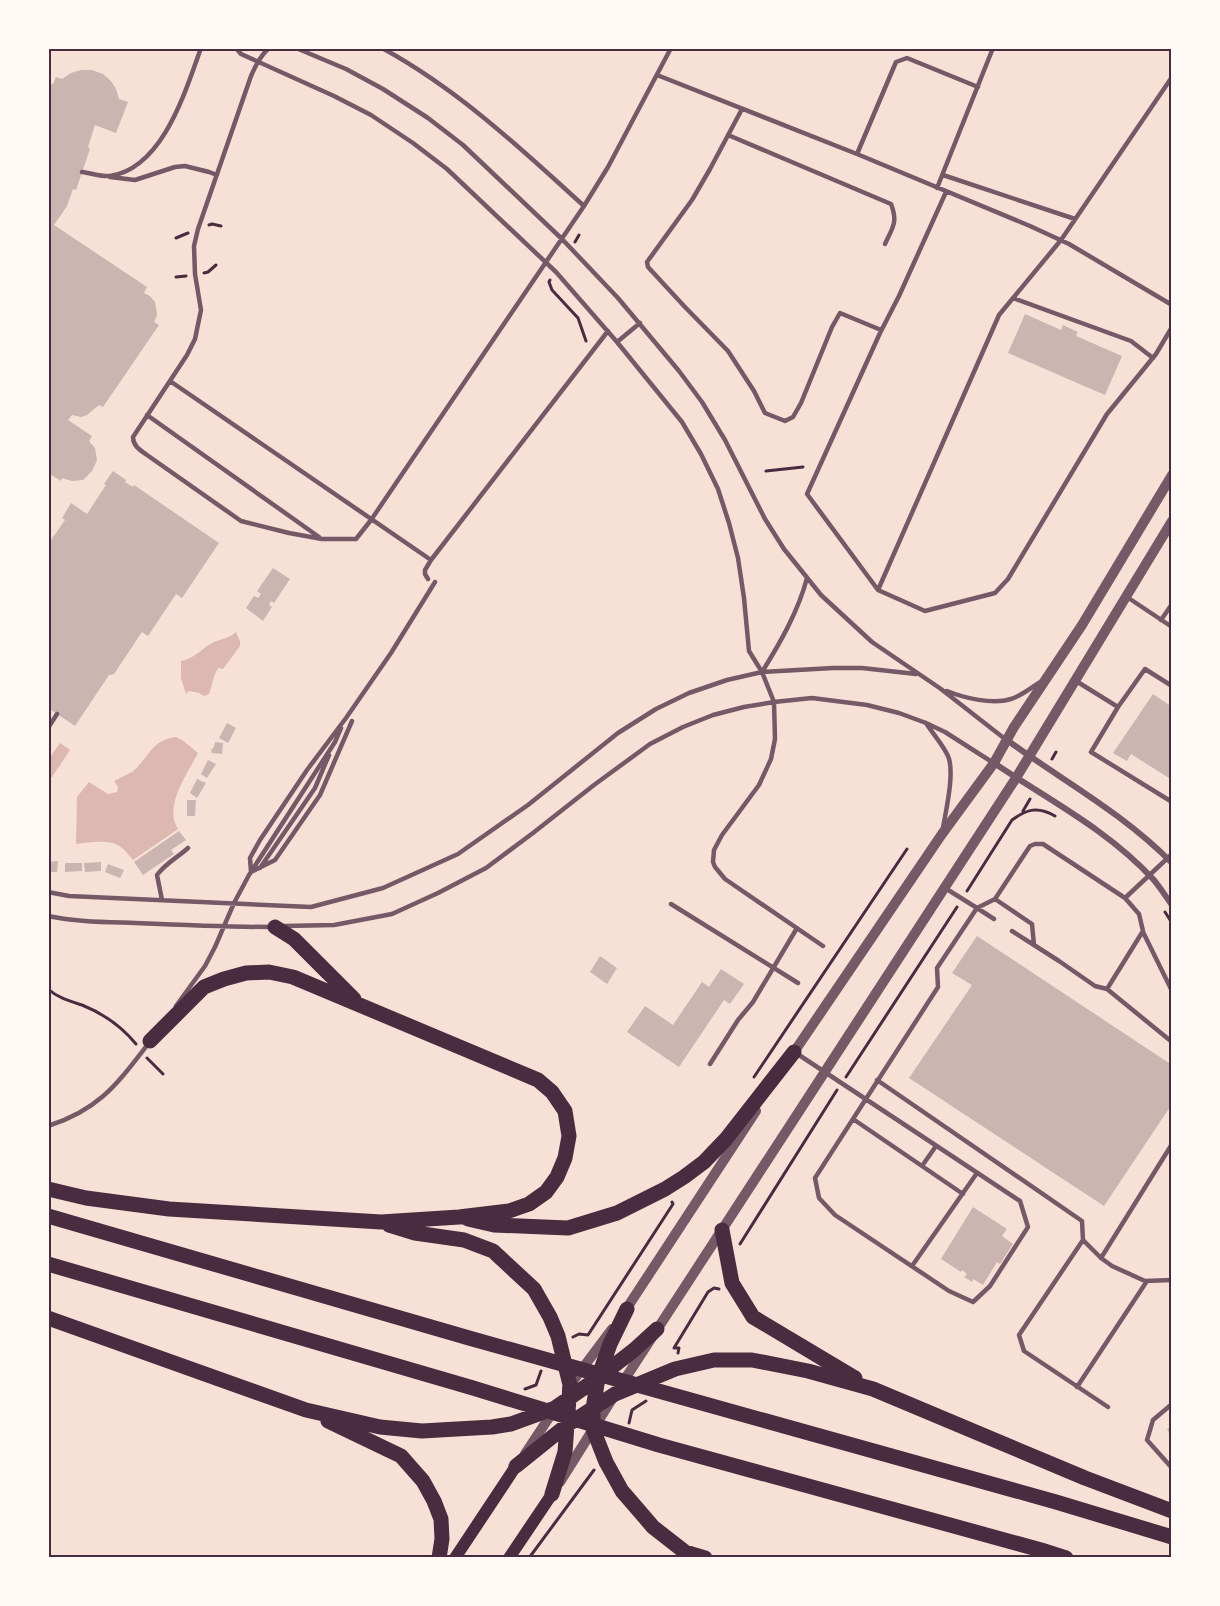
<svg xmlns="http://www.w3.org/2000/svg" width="1220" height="1606" viewBox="0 0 1220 1606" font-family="'Sofia Sans Condensed',sans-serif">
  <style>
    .water { fill: #dcb8b0 }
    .building { fill: #ccb4b1 }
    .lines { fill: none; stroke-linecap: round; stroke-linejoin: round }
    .path { stroke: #4a2c40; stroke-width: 3 }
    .service { stroke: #755966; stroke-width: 4.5 }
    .minor { stroke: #755966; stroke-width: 6 }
    .tertiary { stroke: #755966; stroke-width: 10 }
    .secondary { stroke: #4a2c40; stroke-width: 12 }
    .motorway { stroke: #4a2c40; stroke-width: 15 }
    .neatline { fill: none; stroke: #4a2c40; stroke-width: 2 }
  </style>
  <rect width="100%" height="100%" fill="#f7e1d7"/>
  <path class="water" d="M236 632 240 641V646L223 669 218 668 215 674 209 694 204 696 199 693 189 691 186 694 181 678V661C198 657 200 649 214 642 222 639 229 638 236 632Z
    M176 737 182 740 198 753C188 773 163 806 178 829L133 860C129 856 126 851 122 848 110 838 90 843 76 844L77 797 89 782 108 794 117 792 118 787 114 781C120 778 126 775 132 772 149 759 150 740 176 737Z
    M60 743 70 750 50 780 48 778V760Z"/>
  <path class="building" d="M81 70H92L103 74 111 81 116 89 119 99 128 102 116 133 95 125 88 147 90 149 76 190 73 189 67 206 54 225 147 287 144 293 150 296 155 302 157 315 154 322 159 325 103 407 99 405 87 415 81 417 72 415 68 420 92 436 89 441 95 448 97 460 92 471 83 480 72 481 62 478 61 481 48 473V83L53 84 56 77 62 79 71 73Z
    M1025 314 1061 330 1063 325 1078 332 1076 336 1122 356 1105 395 1008 353Z
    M113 471 126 480 125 482 133 487 134 485 219 543 182 598 176 594 148 636 142 632 114 674 109 675 75 726 48 708V544L65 520 62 518 71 503 87 514 106 485 104 484Z
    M273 568 290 579 274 603 271 601 269 605 272 607 263 621 246 608 254 596 258 598 261 594 257 591Z
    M1153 694 1172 707V780L1131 754 1127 761 1113 753Z
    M227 723 236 728 228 743 219 738Z
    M215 742 223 743 222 754 212 753 211 750 214 747Z
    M208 760 216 764 207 778 201 774Z
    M197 779 206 783 197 798 190 793Z
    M187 800H196L195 816H187Z
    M179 831 186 840 171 850 174 854 143 875 134 862Z
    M58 861 57 872H48V862Z
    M101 862V871L85 872 84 863Z
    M65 863H82V871L65 872Z
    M108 864 124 870 120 878 105 872Z
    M977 936 1172 1065V1104L1104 1206 909 1078 972 985 952 973Z
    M600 956 617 968 607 984 590 972Z
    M721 969 744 984 730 1004 724 1000 679 1067 627 1032 645 1006 673 1025 702 982 709 987Z
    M973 1207 1007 1229 1002 1236 1013 1244 1000 1264 997 1262 983 1285 973 1279 972 1282 964 1277 967 1274 962 1270 961 1272 941 1259Z
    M1172 1427V1440L1167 1429Z"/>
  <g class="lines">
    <path class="path" d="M209 225 212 224 221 226
      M176 238 188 233
      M575 242 579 235
      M204 273 208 272 216 265
      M176 277 186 276
      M550 280 549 282 552 290 578 318 586 341
      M766 471 803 467
      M1052 759 1056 752
      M1023 811 1030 799
      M967 891 1012 820C1027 809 1038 806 1055 816
      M1165 912 1172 923
      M48 989C58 998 70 1001 82 1005 102 1013 122 1027 136 1044
      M147 1058 163 1074
      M754 1077 907 849
      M846 1077 957 907
      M740 1244 837 1090
      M573 1337 579 1334 588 1335 673 1204 672 1202
      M678 1353 679 1348H674L708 1292 714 1288 719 1289
      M525 1389 536 1385 541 1371
      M629 1423 632 1410 646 1401
      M529 1558 594 1470"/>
    <path class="service" d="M236 48 241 54 334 96 371 115 413 143 447 169 556 272 617 342 682 422 701 454 718 489 729 523 738 558 744 598 749 651 762 672 774 702 775 739 771 759 759 785 722 835 714 850 713 862 715 867 725 879 823 946
      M269 48C260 56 256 65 251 76L198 229 194 246 195 274 201 310 195 339 187 355 133 437C133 446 140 450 147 455L241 521 289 533 322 539H356L371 520 584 206 608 167 671 48
      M296 48 346 69 383 89 428 118 463 145 562 239 618 298 679 371 702 402 725 440 765 519 784 549 821 595 872 642 941 689 1005 739
      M382 48C459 90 520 148 584 206
      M657 75 857 154 1030 226 1069 244 1172 305
      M1172 77 1061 240 999 315 878 590 925 611 995 593 1008 579 1107 414 1156 354 1172 327
      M742 109 710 169 692 200 647 262 648 267 684 306 728 351 754 391 765 413 785 421 793 417 801 403 832 327 840 313 881 330
      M728 135 891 204C898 222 893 227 885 244
      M857 154 896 62 907 58 978 87
      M82 172C91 173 102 177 110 176 163 168 185 92 201 48
      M943 175 1075 219
      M110 177 135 180 175 167 185 166 209 172 217 175
      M937 188 993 48
      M1013 298 1131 341 1153 358
      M617 342 640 323
      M170 381 431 560
      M147 415 319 537
      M428 579 425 574V570L431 560 608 331
      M878 590 807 494 880 333 899 296 946 192
      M1127 597 1172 627
      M1161 620 1172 604
      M762 672C780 643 798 612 807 578
      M1076 681 1118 707 1145 669 1172 686
      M947 691C964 698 993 705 1011 699 1021 696 1031 688 1040 682
      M1118 707 1091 752 1172 802
      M352 721 320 795 275 860 251 872 250 858 260 840 307 770 346 718 391 653 435 582
      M926 723C933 734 943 745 948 756 955 772 946 810 943 828
      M48 728 57 714
      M260 868 315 788 329 755
      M945 888 977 908 995 899
      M48 892 69 896 311 907 383 888 458 854 528 805 618 733 656 709 689 693 727 680 762 672 833 668H862L916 674
      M1125 898 1139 914 1143 931 1107 989 1095 986 1059 961 1034 945 1032 924 995 899 1030 846 1035 844H1043L1125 898 1172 854
      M162 900 157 875C166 863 177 858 188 848
      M671 904 798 983
      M48 916C76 922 106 922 135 923 181 925 227 927 273 927
      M284 926 334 925 392 914 438 893 486 868 533 833 594 785 650 744 683 727 713 715 744 707 774 702 812 698 867 705 899 713 926 723 945 732 992 762
      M1012 931 1034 945
      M1143 932 1172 991
      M1107 989 1172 1042
      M176 1006 205 966 215 947 234 903 249 875 335 742 341 728
      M796 1053C871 1102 945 1152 1020 1201L1028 1227 990 1286 973 1302 949 1291 835 1215 819 1198 815 1178 938 987 937 968 977 908 994 919
      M710 1064 738 1020 753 1002 797 928
      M877 1080 1082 1221 1083 1240 1101 1258 1112 1266 1145 1281 1172 1280
      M853 1119 963 1194
      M48 1126C99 1110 117 1084 148 1044
      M922 1166 936 1146
      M1083 1240 1019 1335 1024 1351 1108 1407
      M1101 1258 1172 1144
      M912 1266 977 1173
      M1077 1387 1147 1281
      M1172 1404 1153 1420 1147 1440 1172 1468"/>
    <path class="minor" d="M1007 740C1063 781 1123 813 1172 863
      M994 763C1049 800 1108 830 1153 879 1160 887 1166 897 1172 905"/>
    <path class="tertiary" d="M790 1058 942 834 994 763 1014 727 1082 625 1172 475
      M623 1314 756 1111
      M621 1385 1016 778 1172 521
      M567 1389 612 1329
      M525 1454 556 1407
      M560 1482 612 1399"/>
    <path class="secondary" d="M455 1558 516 1466
      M509 1558 552 1494"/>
    <path class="motorway" d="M275 927 294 939 354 999
      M48 1189 86 1198 169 1209 381 1222 459 1217 509 1211 529 1204 546 1192 557 1177 565 1158 569 1136 565 1111 552 1092 538 1080 293 977 269 972 246 973 224 979 204 987 150 1041
      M48 1216 469 1338 1056 1502 1172 1537
      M468 1219 494 1225 568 1228 617 1213 665 1189 684 1177 704 1162 726 1139 794 1052
      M389 1225 415 1233 464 1240 493 1251 534 1289 550 1317 558 1336 570 1385 565 1452 552 1494
      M722 1230 732 1283 753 1317 855 1378
      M48 1264 473 1388 659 1445 1041 1550 1066 1558
      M627 1309 610 1344 598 1378 593 1409V1429L606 1462 622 1491 653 1527 685 1552 705 1558
      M48 1318 306 1410 380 1427 422 1431 492 1427 511 1424 555 1408 598 1378 634 1350 657 1329
      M328 1421 401 1456 423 1481 434 1501 441 1519 442 1539 439 1558
      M516 1466 567 1425 615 1394 675 1369 714 1360H752L808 1371 873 1389 1085 1478 1172 1511"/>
  </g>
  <rect width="1220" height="1606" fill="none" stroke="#fffaf5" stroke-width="99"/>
  <rect x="50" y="50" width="1120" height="1506" class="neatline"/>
</svg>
